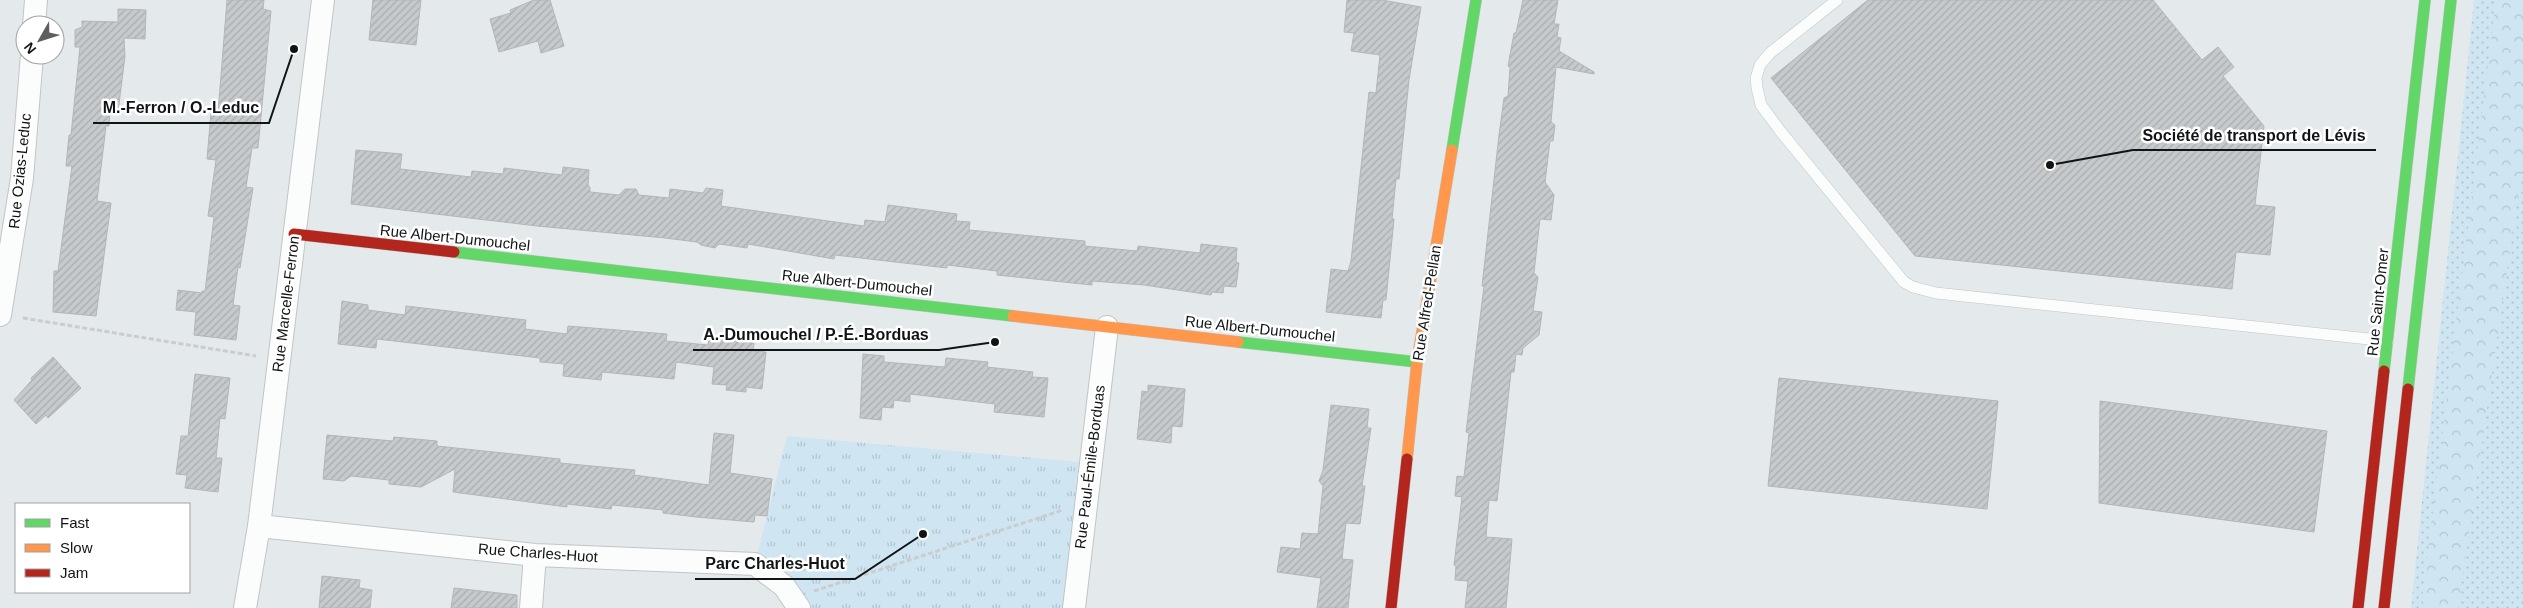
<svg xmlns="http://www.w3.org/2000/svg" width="2523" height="608" viewBox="0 0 2523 608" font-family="Arial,sans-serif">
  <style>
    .grass { fill: url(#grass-dots) }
    .forest { fill: url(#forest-crowns) }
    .park { fill: url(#park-tufts) }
    .building { fill: url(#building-hatch); stroke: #b2b6b8 }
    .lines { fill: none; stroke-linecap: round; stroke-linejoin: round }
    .lane-casing { stroke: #c1c5c6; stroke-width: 12 }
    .street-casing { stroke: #c1c5c6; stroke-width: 24 }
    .fast-casing { stroke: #c1c5c6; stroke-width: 12 }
    .slow-casing { stroke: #c1c5c6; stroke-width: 12 }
    .jam-casing { stroke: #c1c5c6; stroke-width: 12 }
    .path { stroke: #cacccd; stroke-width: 3; stroke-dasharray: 5 2.5; stroke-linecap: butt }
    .lane { stroke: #fbfcfc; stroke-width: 11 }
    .street { stroke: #fbfcfc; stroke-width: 22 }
    .fast { stroke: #63d668; stroke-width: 11 }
    .slow { stroke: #ff974d; stroke-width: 11 }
    .jam { stroke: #b3261e; stroke-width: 11 }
    .labels { text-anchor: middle; stroke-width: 5; stroke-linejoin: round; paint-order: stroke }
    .street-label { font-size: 15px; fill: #111416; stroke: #fff }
    .leader { fill: none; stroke: #111416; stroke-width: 2 }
    .callout-dot { fill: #111416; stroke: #fff; stroke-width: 2 }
    .callout-label { font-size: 16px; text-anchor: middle; font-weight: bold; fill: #111416; stroke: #fff; stroke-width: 5; stroke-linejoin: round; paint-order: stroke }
  </style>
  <defs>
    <pattern id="grass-dots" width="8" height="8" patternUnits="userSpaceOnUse" patternTransform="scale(1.25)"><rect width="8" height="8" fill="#cfe6f2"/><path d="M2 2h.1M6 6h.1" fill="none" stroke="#b1c4cf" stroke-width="1.8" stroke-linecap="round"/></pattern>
    <pattern id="forest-crowns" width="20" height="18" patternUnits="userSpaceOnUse" patternTransform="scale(1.25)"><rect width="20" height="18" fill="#cfe6f2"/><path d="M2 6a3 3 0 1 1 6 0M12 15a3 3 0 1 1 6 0" fill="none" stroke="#b1c4cf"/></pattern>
    <pattern id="park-tufts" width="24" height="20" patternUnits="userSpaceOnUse" patternTransform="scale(1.25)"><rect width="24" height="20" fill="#cfe6f2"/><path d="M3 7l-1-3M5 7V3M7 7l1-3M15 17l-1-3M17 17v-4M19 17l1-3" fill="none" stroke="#b1c4cf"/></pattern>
    <pattern id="building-hatch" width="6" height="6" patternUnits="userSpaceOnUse" patternTransform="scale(1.25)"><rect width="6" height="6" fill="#c6cacc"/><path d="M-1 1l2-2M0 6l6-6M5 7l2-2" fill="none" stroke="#a9adae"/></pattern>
  </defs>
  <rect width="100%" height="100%" fill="#e4eaec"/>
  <path class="grass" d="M2474 0H2523V608H2411Z"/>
  <path class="forest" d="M2496 0H2523V160L2458 608H2421Z"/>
  <path class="park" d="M787 436 1091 463 1074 608H799L755 564Z"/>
  <path class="building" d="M227 0H264L263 9 271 11 258 148H252L246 187 253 188 240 268 238 267 233 305 240 306 236 340 194 335 196 312 176 310 178 290 202 293V291H205L214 217 208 216 216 160 207 159 211 112 218 113Z
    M373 0H421L416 45 369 40Z
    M534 0H550L564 46 541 53 538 41 499 52 490 19 511 13 510 10Z
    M1347 0H1382L1421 7 1409 80 1399 179H1396L1392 219H1394L1386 300H1383L1381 318 1326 312 1331 269 1348 271 1351 261 1369 92 1376 93 1380 55 1351 51 1354 33 1344 32Z
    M1523 0H1558L1554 24H1559L1557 37 1561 38 1559 51 1594 72V74L1556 67 1551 122 1555 125 1553 141H1550L1545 182 1554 195 1551 220 1540 219 1534 273 1538 277 1533 311 1542 312 1539 335 1523 348 1522 355 1516 354 1514 372H1511L1497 501 1489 500 1486 537 1512 539 1506 608H1465L1468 581 1455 580 1456 566 1454 565 1462 497 1455 496 1457 476 1464 477 1469 433 1466 432 1484 286H1482L1499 135 1504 98 1508 96 1510 67 1508 66 1514 33H1516Z
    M1868 0H2153L2202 60 2218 47 2234 67 2223 76 2264 126 2255 205 2275 207 2270 255 2236 252 2232 289 1915 256 1771 78Z
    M118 9 146 10 145 39 124 38 125 56 118 112H110L109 126H106L97 201 111 203 96 316 53 312 54 271H58L72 166H66L69 135H71L80 47H75V30L82 27V21L118 22Z
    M356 150 402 154 400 169 471 177 472 171 503 174 504 168 562 175 563 167 589 170 588 186 590 187V192L619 195 625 189H636L639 195 669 198 670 189 703 193 706 188 723 190 721 206 864 226 865 220 885 222 888 205 957 214 956 221 970 222 969 230 1085 241V246L1137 251 1138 246 1200 253 1201 244 1237 248 1236 262 1239 263 1236 287 1224 286 1223 293 1212 292 1211 295 1144 285 1092 281V285L1044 280 997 275V271L947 265V268L835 255 834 259 748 244 747 248 719 244 715 248 701 245 697 242 665 238 537 226 351 204Z
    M342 301 368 305V310L405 315 406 306 526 320 525 329 567 334 568 326 667 334 666 341 708 345 709 338 754 343 753 351 766 352 762 389 746 387V392L726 390 727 385 712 384 714 367 676 362 674 379 602 372 601 380 563 376 564 364 540 362V358L377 339 376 348 338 344Z
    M863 354 884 356V362L945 367 946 358 988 362 987 367 1033 372 1032 377 1048 378 1044 417 994 412 995 404 910 394V402L894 400 893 408 882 407 881 420 860 418Z
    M53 357 81 388 48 418 46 415 36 424 14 400 32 380 31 378Z
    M195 374 230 378 225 419 220 418 216 458H222L218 492 185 488 187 475 176 474 181 436H188Z
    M1779 378 1998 401 1987 509 1768 486Z
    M1148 385 1185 389 1182 427 1172 426 1171 443 1137 439 1142 391 1148 392Z
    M2100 401 2327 431 2314 532 2099 503Z
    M1331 405 1369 409 1367 428H1371L1362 486H1365L1360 524 1346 523 1342 559 1353 560 1348 608H1317L1321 578 1277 572 1281 547 1300 549 1302 533 1318 534 1323 486 1319 481 1323 470Z
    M714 433 734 435 730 473 772 479 767 516 755 515 754 522 696 517 663 513V510L612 505 611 509 567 504V507L453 492 455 469 421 487 389 484V480L351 476 344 481 323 479 327 435 393 441 394 437 437 441V446L560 459V463L635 470 634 475 709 485Z
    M322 576 360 580 359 588 372 590 370 608H319Z
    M454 588 517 595V608H451Z"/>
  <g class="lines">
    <g class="lane-casing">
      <path id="lane" d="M1837 0 1770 53 1760 65 1756 78 1757 88 1761 105 1781 132 1904 282 1913 287 1936 293 2388 341"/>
    </g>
    <g class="street-casing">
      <path id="street" d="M34 25 36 0
        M0 315 22 178 32 55
        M259 526 535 555 755 564 784 586 799 608
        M245 608 259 526 323 0
        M531 608 535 555
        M1074 608 1107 327"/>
    </g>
    <g class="fast-casing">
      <path id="fast" d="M1452 150 1476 0
        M454 252 1013 316
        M1238 342 1417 362
        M2384 371 2425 0
        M2408 389 2451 0"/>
    </g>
    <g class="slow-casing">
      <path id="slow" d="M1013 316 1238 342
        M1407 459 1417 362 1452 150"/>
    </g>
    <g class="jam-casing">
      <path id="jam" d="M294 234 454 252
        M1391 608 1407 459
        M2358 608 2384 371
        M2384 608 2408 389"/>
    </g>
    <path class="path" d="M23 318 256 356
      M814 591 1063 510"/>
    <use href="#lane" class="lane"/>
    <use href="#street" class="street"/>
    <use href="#fast" class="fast"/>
    <use href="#slow" class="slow"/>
    <use href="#jam" class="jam"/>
  </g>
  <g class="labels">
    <g class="street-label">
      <text transform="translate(20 171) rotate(-84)" y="5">Rue Ozias-Leduc</text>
      <text transform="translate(455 238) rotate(6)" y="5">Rue Albert-Dumouchel</text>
      <text transform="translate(857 283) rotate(6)" y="5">Rue Albert-Dumouchel</text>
      <text transform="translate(2378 302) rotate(-84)" y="5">Rue Saint-Omer</text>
      <text transform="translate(1427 303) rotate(-81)" y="5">Rue Alfred-Pellan</text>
      <text transform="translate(286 304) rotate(-83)" y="5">Rue Marcelle-Ferron</text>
      <text transform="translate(1260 329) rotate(6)" y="5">Rue Albert-Dumouchel</text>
      <text transform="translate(1090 467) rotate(-83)" y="5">Rue Paul-Émile-Borduas</text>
      <text transform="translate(538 553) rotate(4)" y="5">Rue Charles-Huot</text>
    </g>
  </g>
  <path class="leader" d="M294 49L269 123H93M2050 165L2133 150H2376M995 342L939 350H693M923 534L855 579H695"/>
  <g class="callout-dot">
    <circle cx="294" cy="49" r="5"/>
    <circle cx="2050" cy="165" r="5"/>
    <circle cx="995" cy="342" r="5"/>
    <circle cx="923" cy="534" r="5"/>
  </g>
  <g class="callout-label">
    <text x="181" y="113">M.-Ferron / O.-Leduc</text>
    <text x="2254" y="141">Société de transport de Lévis</text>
    <text x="816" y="340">A.-Dumouchel / P.-É.-Borduas</text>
    <text x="775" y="569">Parc Charles-Huot</text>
  </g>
  <rect x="15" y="503" width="175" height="90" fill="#ffffff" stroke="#a0a1a2"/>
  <rect x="25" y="519" width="25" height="8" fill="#63d668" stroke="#a0a1a2"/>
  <text x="60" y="528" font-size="15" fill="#111416">Fast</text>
  <rect x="25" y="544" width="25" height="8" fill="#ff974d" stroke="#a0a1a2"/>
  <text x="60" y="553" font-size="15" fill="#111416">Slow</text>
  <rect x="25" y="569" width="25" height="8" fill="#b3261e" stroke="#a0a1a2"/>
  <text x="60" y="578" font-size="15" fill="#111416">Jam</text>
  <g transform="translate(40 40) rotate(231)"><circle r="24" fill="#ffffff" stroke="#a0a1a2"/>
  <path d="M0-4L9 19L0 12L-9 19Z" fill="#5b5f61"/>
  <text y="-8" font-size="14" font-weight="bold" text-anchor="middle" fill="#111416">N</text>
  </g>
</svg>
